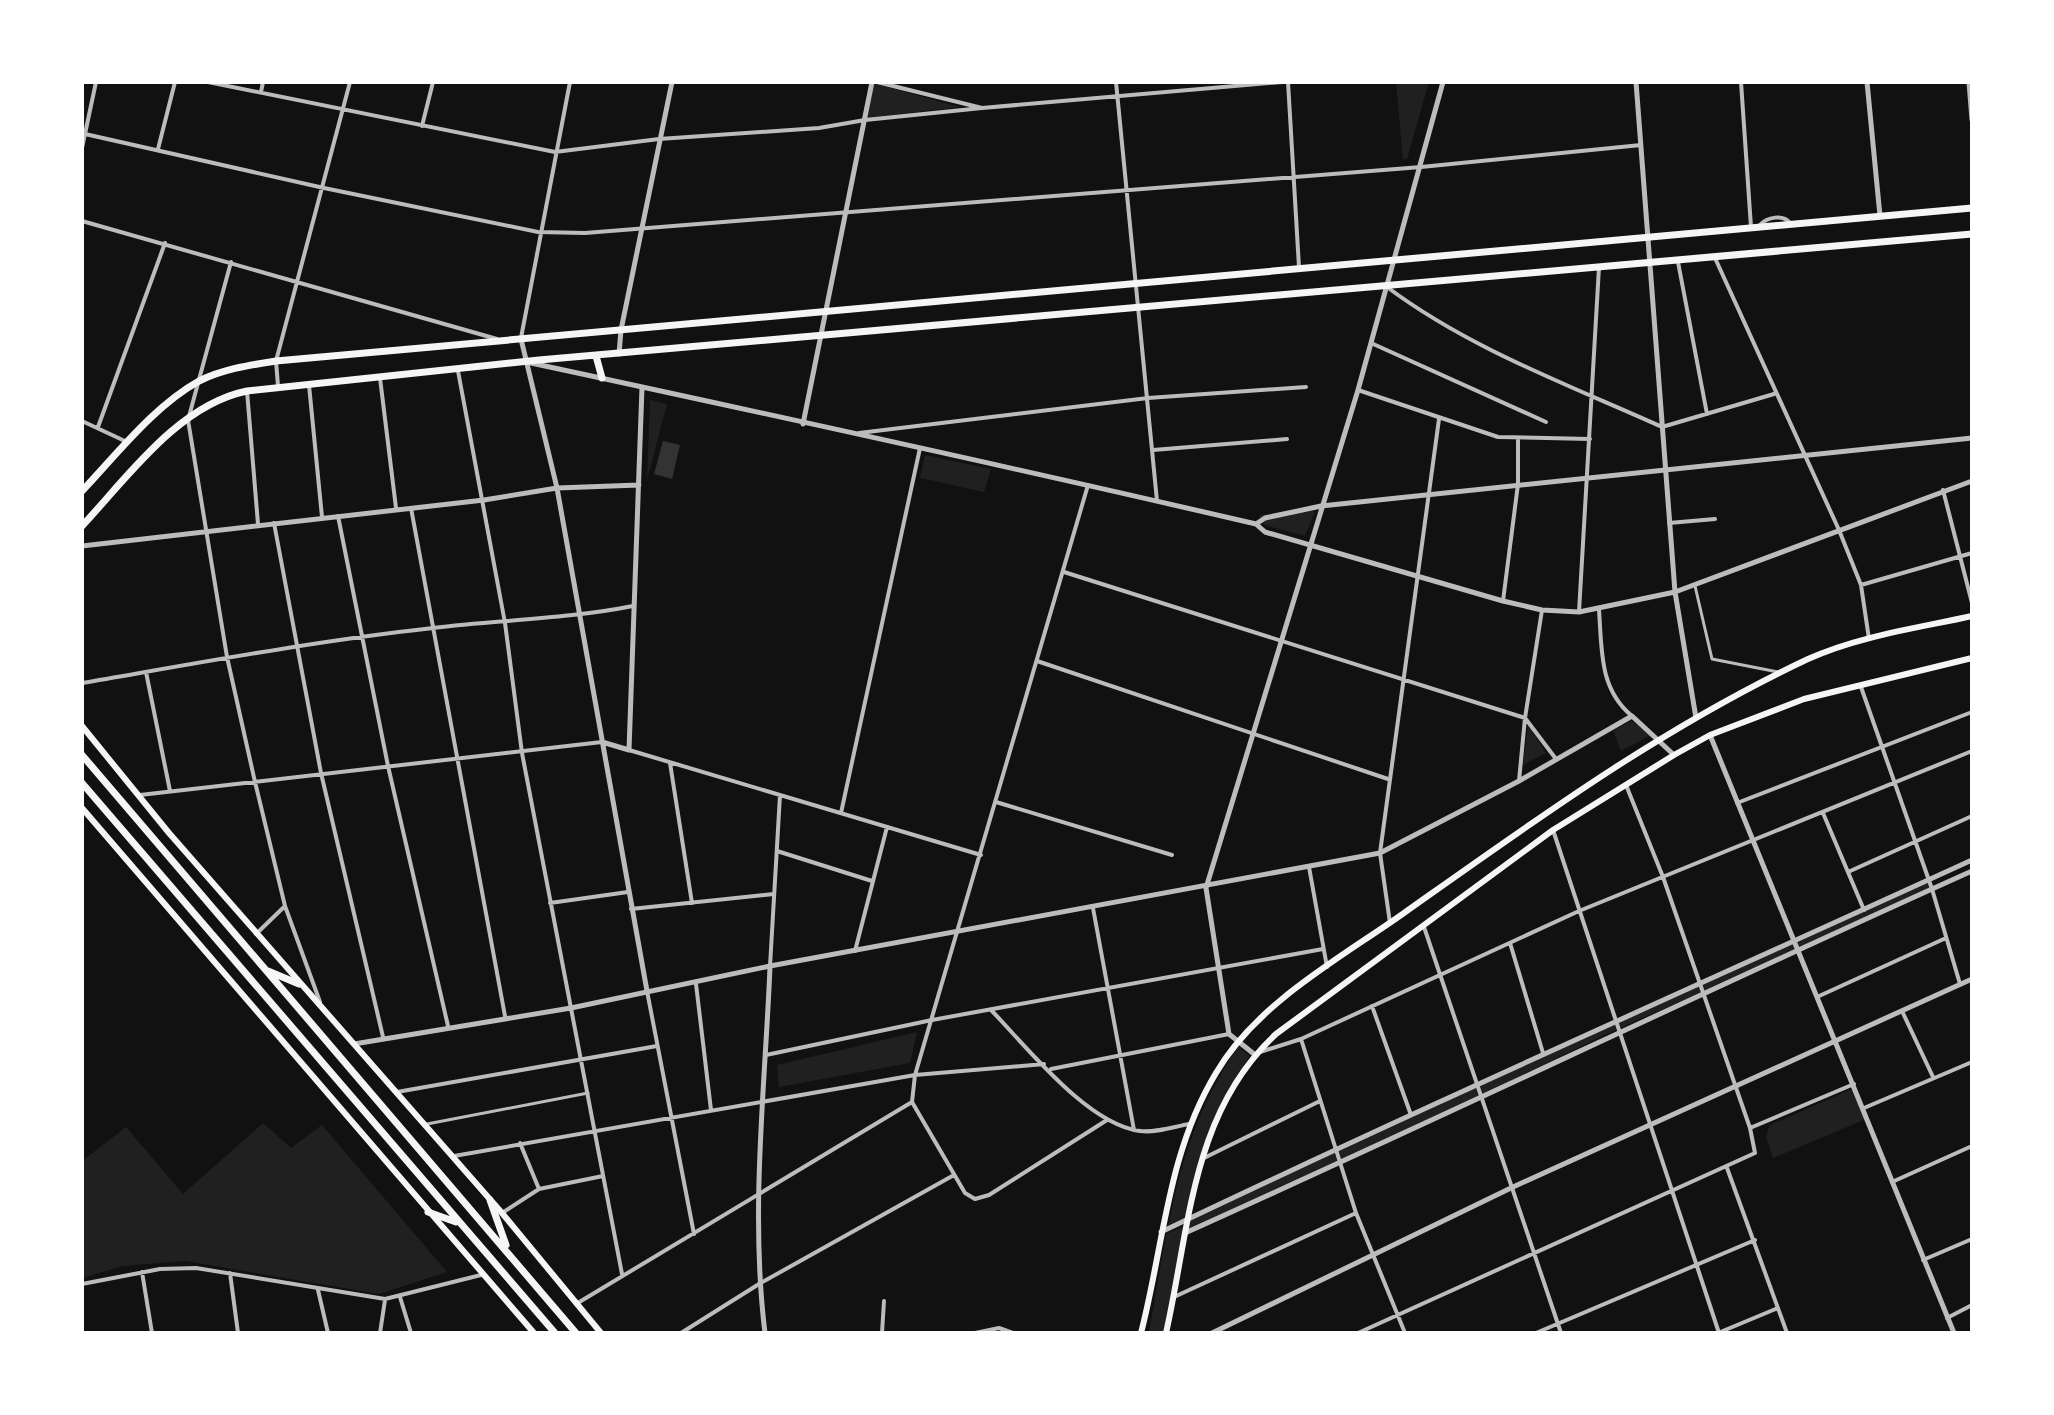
<svg xmlns="http://www.w3.org/2000/svg" width="2054" height="1415" viewBox="0 0 2054 1415" font-family="'Space Grotesk',sans-serif">
  <style>
    .green { fill: #202020 }
    .water { fill: #333 }
    .lines { fill: none; stroke-linecap: round; stroke-linejoin: round }
    .pedestrian { stroke: #bcbcbc; stroke-width: 3 }
    .minor { stroke: #bcbcbc; stroke-width: 4 }
    .tertiary { stroke: #bcbcbc; stroke-width: 5 }
    .secondary { stroke: #f5f5f5; stroke-width: 6 }
    .primary { stroke: #f5f5f5; stroke-width: 7 }
    .trunk { stroke: #f5f5f5; stroke-width: 7 }
  </style>
  <rect width="100%" height="100%" fill="#111"/>
  <path class="green" d="M1396 82H1429L1407 159H1403Z
    M873 83 959 107 866 118Z
    M650 400 667 404 647 480Z
    M925 455 991 469 984 492 920 478Z
    M1307 508 1315 512 1305 536 1265 525 1260 520V515Z
    M1631 721 1653 734 1621 751 1613 731Z
    M1528 725 1546 753 1523 765Z
    M1928 881 1930 888 1798 951 1795 944Z
    M1793 944 1797 953 1703 992 1700 983Z
    M1698 984 1701 992 1620 1028 1617 1021Z
    M1615 1022 1617 1029 1483 1094 1479 1083Z
    M917 1032 910 1063 779 1087 777 1065Z
    M1238 1047 1250 1056C1214 1107 1197 1157 1185 1218L1169 1224C1180 1161 1201 1101 1238 1047Z
    M1477 1086 1480 1095 1340 1162 1337 1152Z
    M1852 1089 1866 1119 1773 1158 1766 1136 1770 1125Z
    M263 1123 291 1148 322 1125 447 1272 379 1294 186 1261 122 1266 82 1278V1161L126 1127 183 1194Z
    M1335 1153 1337 1162 1186 1232 1188 1220Z
    M1185 1226 1164 1333H1149L1166 1234Z"/>
  <path class="water" d="M663 441 680 445 672 479 654 474Z"/>
  <g class="lines">
    <path class="pedestrian" d="M1695 586 1712 659 1778 672
      M427 1124 588 1093"/>
    <path class="minor" d="M208 82 555 152 659 139 819 128 865 120 982 108
      M877 82 982 108 1282 82
      M1116 82 1157 501
      M1288 82 1299 267
      M1741 82 1751 227
      M261 92 263 82
      M422 126 433 82
      M85 134 324 188 538 232 585 233 1421 167 1641 145
      M82 148 96 82
      M158 149 175 82
      M82 221 497 339
      M1760 225C1767 217 1783 214 1790 223
      M1715 258 1839 530 1861 585 1869 639
      M231 262 188 420 227 657 255 782 285 906 320 1002
      M1678 262 1707 414
      M1387 287C1470 349 1569 385 1662 427L1774 394
      M521 338 570 82
      M1371 343 1546 422
      M458 371 505 623 522 753 622 1274
      M380 378 396 508
      M309 385 322 517
      M278 386 276 361 350 82
      M1358 390 1498 437 1590 439
      M247 391 258 524
      M82 421 127 442
      M98 427 165 243
      M859 433 1148 398 1306 387
      M1153 450 1287 439
      M1088 485 915 1075 912 1102 965 1193 975 1199 989 1195 1107 1120
      M1943 490 1972 603
      M411 508 505 1016
      M338 516 388 766 448 1026
      M274 523 321 773 383 1037
      M1669 523 1715 519
      M1064 572 1525 718 1556 759
      M1861 585 1972 553
      M1503 601 1518 484V439
      M1599 610C1602 650 1599 689 1632 716
      M1579 612 1599 267
      M1037 661 1388 779
      M146 672 170 791
      M82 683C198 663 315 641 433 628 500 620 567 619 633 606
      M1861 687 1932 889 1960 984
      M629 750 981 855
      M670 763 692 903
      M1519 781 1525 718 1542 610
      M140 795 602 742
      M996 802 1172 855
      M1737 803 1972 712
      M841 813 920 448
      M1823 813 1864 910
      M1553 830 1719 1333
      M777 851 872 881
      M1309 867 1327 967
      M1848 872 1972 816
      M550 903 628 892
      M1093 908 1134 1130
      M631 909 774 894
      M1390 923 1380 853 1439 419
      M1424 927 1561 1333
      M256 934 285 906
      M1510 943 1543 1053
      M855 951 887 827
      M770 966 780 795
      M696 984 711 1110
      M647 991 694 1234
      M1817 997 1946 938
      M1372 1006 1411 1115
      M991 1010C1027 1047 1087 1124 1140 1131 1156 1133 1173 1127 1189 1124
      M1902 1011 1933 1077
      M1301 1039 1356 1213 1405 1333
      M1260 1052 1301 1039 1579 911 1972 751
      M766 1055 932 1020 1323 949
      M1051 1069 1229 1034
      M397 1092 657 1046
      M1864 1108 1972 1062
      M1750 1128 1854 1084
      M520 1143 539 1189
      M454 1156 915 1075 1044 1064
      M1204 1158 1320 1101
      M1727 1168 1787 1333
      M1892 1182 1972 1146
      M502 1213 539 1189 603 1176
      M1923 1260 1972 1239
      M142 1272 152 1333
      M230 1273 238 1333
      M82 1284 160 1269 196 1268 385 1299 481 1275
      M318 1290 328 1333
      M400 1297 411 1333
      M1174 1297 1356 1213
      M576 1304 912 1102
      M1947 1318 1972 1305
      M380 1333 385 1300
      M681 1333 759 1284 954 1175
      M882 1333 884 1301
      M975 1333 999 1328 1013 1333
      M1358 1333 1755 1153 1750 1128 1663 877 1626 785
      M1536 1333 1755 1240
      M1718 1333 1778 1308"/>
    <path class="tertiary" d="M1636 82 1675 592 1696 718
      M1867 82 1880 216
      M1969 82 1972 120
      M521 339 557 488 647 991
      M619 354 621 330 672 82
      M531 363C773 415 1015 468 1256 524L1265 532 1503 601 1542 610 1579 612 1675 592 1972 481
      M803 424 872 82
      M1256 524 1265 518 1321 506 1972 438
      M82 546 484 500 557 488 639 485
      M1710 735 1954 1333
      M602 742 629 750 642 387
      M354 1044 571 1008 770 966 1380 853 1519 781 1632 716 1674 755
      M1254 1054 1229 1034 1206 888 1358 390 1443 82
      M1161 1232C1429 1104 1701 984 1972 860
      M1185 1233C1449 1114 1709 989 1972 871
      M765 1333C750 1212 765 1088 770 967
      M1212 1333 1513 1187 1972 979"/>
    <path class="secondary" d="M82 726 169 833 502 1213 601 1333
      M82 808 534 1333
      M1141 1333C1164 1244 1167 1154 1216 1073 1257 1003 1339 959 1404 913 1534 821 1663 727 1808 659 1859 636 1918 628 1972 616
      M1166 1333C1190 1227 1191 1113 1276 1034L1553 830 1674 755 1710 735 1804 699 1972 658"/>
    <path class="primary" d="M596 356 602 378
      M82 491C117 454 154 406 199 381 223 369 250 365 276 361L1972 208
      M82 526C127 478 178 405 247 391L539 360 1972 234"/>
    <path class="trunk" d="M82 755 576 1333
      M82 783 555 1333
      M268 971 299 984
      M490 1200 506 1245
      M428 1212 456 1222"/>
  </g>
  <rect width="2054" height="1415" fill="none" stroke="#ffffff" stroke-width="168"/>
</svg>
